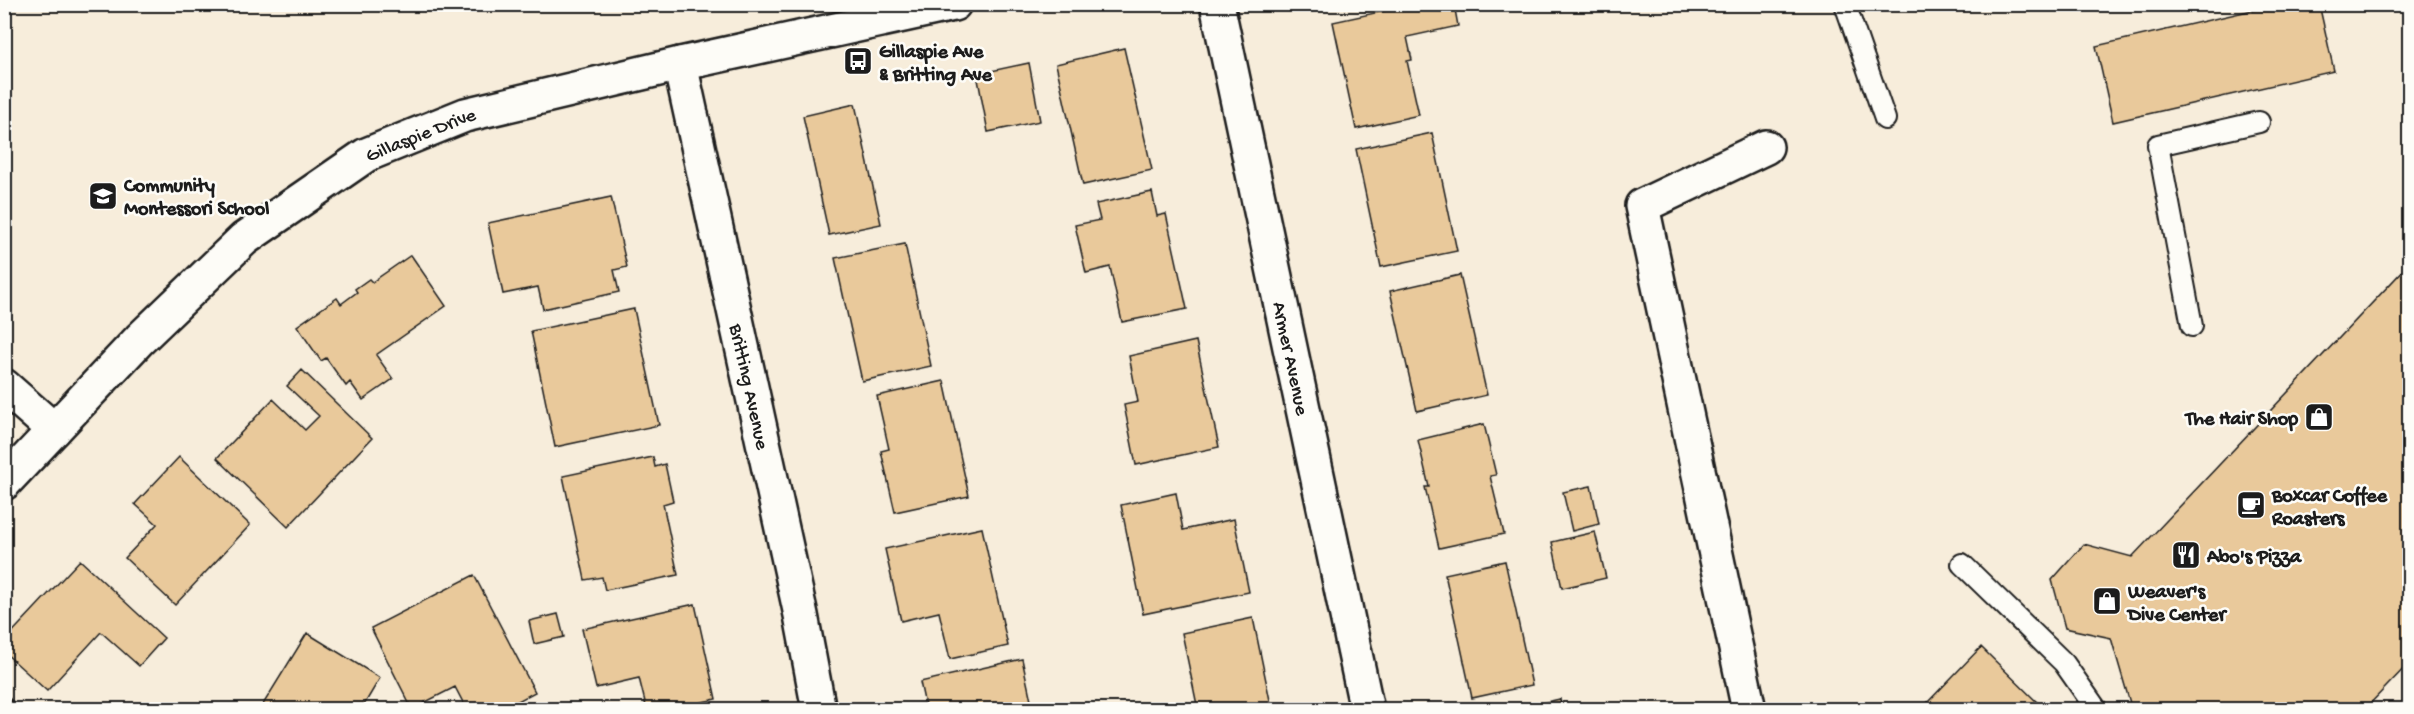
<svg xmlns="http://www.w3.org/2000/svg" width="2414" height="714" viewBox="0 0 2414 714" font-family="'Gochi Hand',sans-serif">
  <style>
    .building { fill: #e9c99b; stroke: #1c1c1c; stroke-width: 1.5 }
    .lines { fill: none; stroke-linecap: round; stroke-linejoin: round }
    .service-casing { stroke: #1c1c1c; stroke-width: 24 }
    .minor-casing { stroke: #1c1c1c; stroke-width: 38 }
    .service { stroke: #fdfcf7; stroke-width: 20 }
    .minor { stroke: #fdfcf7; stroke-width: 33 }
    .labels { text-anchor: middle; stroke-width: 5; stroke-linejoin: round; paint-order: stroke }
    .poi-label { font-size: 20px; font-weight: bold; fill: #1c1c1c; stroke: #fdfcf7; text-anchor: start }
    .street-label { font-size: 20px; fill: #1c1c1c; stroke: #fdfcf7 }
  </style>
  <rect width="100%" height="100%" fill="#f7eddb"/>
  <filter id="ink" filterUnits="userSpaceOnUse"><feTurbulence type="fractalNoise" baseFrequency=".0167" numOctaves="2"/><feDisplacementMap in="SourceGraphic" scale="12" xChannelSelector="R" yChannelSelector="G"/><feConvolveMatrix kernelMatrix="1 2 1 2 8 2 1 2 1" color-interpolation-filters="sRGB"/></filter>
  <g filter="url(#ink)">
    <path class="building" d="M1403 4H1454L1458 26 1407 37 1412 60 1407 61 1419 115 1356 129 1333 22 1403 7Z
      M2279 4H2319L2334 71 2113 122 2096 46Z
      M1124 48 1152 170 1083 185 1056 64Z
      M1029 63 1040 121 988 132 977 74Z
      M855 104 881 224 829 235 803 116Z
      M1432 133 1457 251 1381 267 1356 149Z
      M1152 192 1157 216 1166 214 1187 309 1122 322 1110 267 1086 273 1075 225 1100 220 1096 204Z
      M611 197 627 267 614 270 619 292 543 309 538 287 503 294 488 223Z
      M905 244 931 366 862 381 835 258Z
      M411 255 446 306 376 355 393 379 363 400 350 382 346 386 326 358 321 361 297 326 337 298 341 304 357 292 355 289 369 279 372 282Z
      M2410 263V662L2364 710H2132L2111 638 2065 628 2052 580 2084 544 2132 557Z
      M1460 275 1487 395 1417 411 1390 291Z
      M634 309 659 425 555 447 531 331Z
      M1196 341 1219 447 1136 465 1124 405 1138 402 1129 356Z
      M302 370 372 438 288 527 217 458 273 399 305 430 319 416 287 386Z
      M944 381 969 496 895 512 881 451 889 449 877 396Z
      M1484 424 1496 475 1490 476 1504 534 1439 548 1425 487H1429L1418 440Z
      M179 457 250 525 175 605 125 558 157 524 135 504Z
      M653 457 655 467 665 464 673 501 663 504 678 575 605 590 602 577 585 580 563 476Z
      M1591 486 1599 524 1572 531 1563 492Z
      M1176 493 1183 530 1234 519 1249 592 1143 614 1121 505Z
      M982 528 1008 646 950 659 939 612 901 621 885 549Z
      M1595 532 1606 578 1562 588 1552 542Z
      M80 560 164 638 139 666 101 632 47 691 4 652V641Z
      M1505 561 1532 685 1472 698 1445 574Z
      M474 575 535 692 501 710H467L455 687 412 709 371 628Z
      M695 604 716 699 666 710H647L639 678 596 688 582 629Z
      M558 614 564 637 534 644 529 621Z
      M1253 618 1272 710H1198L1182 633Z
      M307 633 380 678 361 710H267L262 706Z
      M1981 647 2045 710H1934L1927 703Z
      M1022 659 1033 710H926L920 682Z
      M4 693 21 710H4Z
      M1560 699 1562 710H1512Z"/>
    <g class="lines">
      <g class="service-casing">
        <path id="service" d="M1845 4 1885 119
          M2192 326 2158 145 2259 122
          M1962 564 2064 663 2097 710"/>
      </g>
      <g class="minor-casing">
        <g id="minor">
          <path id="s1" d="M1217 4 1367 710"/>
          <path id="s2" d="M680 64 801 615 819 710"/>
          <path d="M4 386 54 430"/>
          <path id="s3" d="M4 483 140 339 244 239 366 155 465 115 680 64 954 4"/>
          <path d="M1749 710 1642 206 1766 147"/>
        </g>
      </g>
      <use href="#service" class="service"/>
      <use href="#minor" class="minor"/>
    </g>
  </g>
  <defs>
    <g id="bus-square" transform="scale(1.5)"><rect x="-9" y="-9" width="18" height="18" rx="4" fill="#1c1c1c" stroke="#fdfcf7"/><path d="M-5-6H5V4H4V6H2V4H-2V6H-4V4H-5ZM-3.5-4V0h7V-4ZM-3.5 1.2v1.5H-2V1.2ZM2 1.2v1.5H3.5V1.2Z" fill="#fff"/></g>
    <g id="school-square" transform="scale(1.5)"><rect x="-9" y="-9" width="18" height="18" rx="4" fill="#1c1c1c" stroke="#fdfcf7"/><path d="M0-5L7-2L0 1L-7-2ZM-4 1L0 2.5L4 1V4Q0 6-4 4Z" fill="#fff"/></g>
    <g id="shop-square" transform="scale(1.5)"><rect x="-9" y="-9" width="18" height="18" rx="4" fill="#1c1c1c" stroke="#fdfcf7"/><path d="M-5-2.5h2.3a2.7 3.5 0 0 1 5.4 0H5L5.5 6h-11ZM-1.5-2.5h3a1.5 2.3 0 0 0-3 0Z" fill="#fff"/></g>
    <g id="cafe-square" transform="scale(1.5)"><rect x="-9" y="-9" width="18" height="18" rx="4" fill="#1c1c1c" stroke="#fdfcf7"/><path d="M-5.5-4.5H6V0H3Q3 3.5 0 3.5H-2.5Q-5.5 3.5-5.5 0ZM3-3.2v2h1.7v-2ZM-6 4.5H4V6H-6Z" fill="#fff"/></g>
    <g id="restaurant-square" transform="scale(1.5)"><rect x="-9" y="-9" width="18" height="18" rx="4" fill="#1c1c1c" stroke="#fdfcf7"/><path d="M-5-6h1v4h1v-4h1v4h1v-4h1v5L-1.5 .5V6h-2V.5L-5-1ZM5-6V6H3V1.5H1.5Q1.5-4 5-6Z" fill="#fff"/></g>
  </defs>
  <g fill-rule="evenodd">
    <use href="#bus-square" x="858" y="61"/>
    <use href="#school-square" x="103" y="196"/>
    <use href="#shop-square" x="2319" y="417"/>
    <use href="#cafe-square" x="2251" y="505"/>
    <use href="#restaurant-square" x="2186" y="555"/>
    <use href="#shop-square" x="2107" y="601"/>
  </g>
  <g class="labels">
    <g class="poi-label">
      <text x="879" y="57">Gillaspie Ave<tspan x="879" dy="23">&amp; Britting Ave</tspan></text>
      <text x="124" y="191">Community<tspan x="124" dy="23">Montessori School</tspan></text>
      <text x="2298" y="424" text-anchor="end">The Hair Shop</text>
      <text x="2272" y="501">Boxcar Coffee<tspan x="2272" dy="23">Roasters</tspan></text>
      <text x="2207" y="562">Abo's Pizza</text>
      <text x="2128" y="597">Weaver's<tspan x="2128" dy="23">Dive Center</tspan></text>
    </g>
    <g class="street-label">
      <text dy="7" stroke="none"><textPath href="#s3" startOffset="549">Gillaspie Drive</textPath></text>
      <text dy="7" stroke="none"><textPath href="#s1" startOffset="362">Armer Avenue</textPath></text>
      <text dy="7" stroke="none"><textPath href="#s2" startOffset="330">Britting Avenue</textPath></text>
    </g>
  </g>
  <rect width="2414" height="714" fill="none" stroke="#fdfcf7" stroke-width="24"/>
  <rect x="12" y="12" width="2390" height="690" fill="none" stroke="#1c1c1c" stroke-width="2" filter="url(#ink)"/>
</svg>
